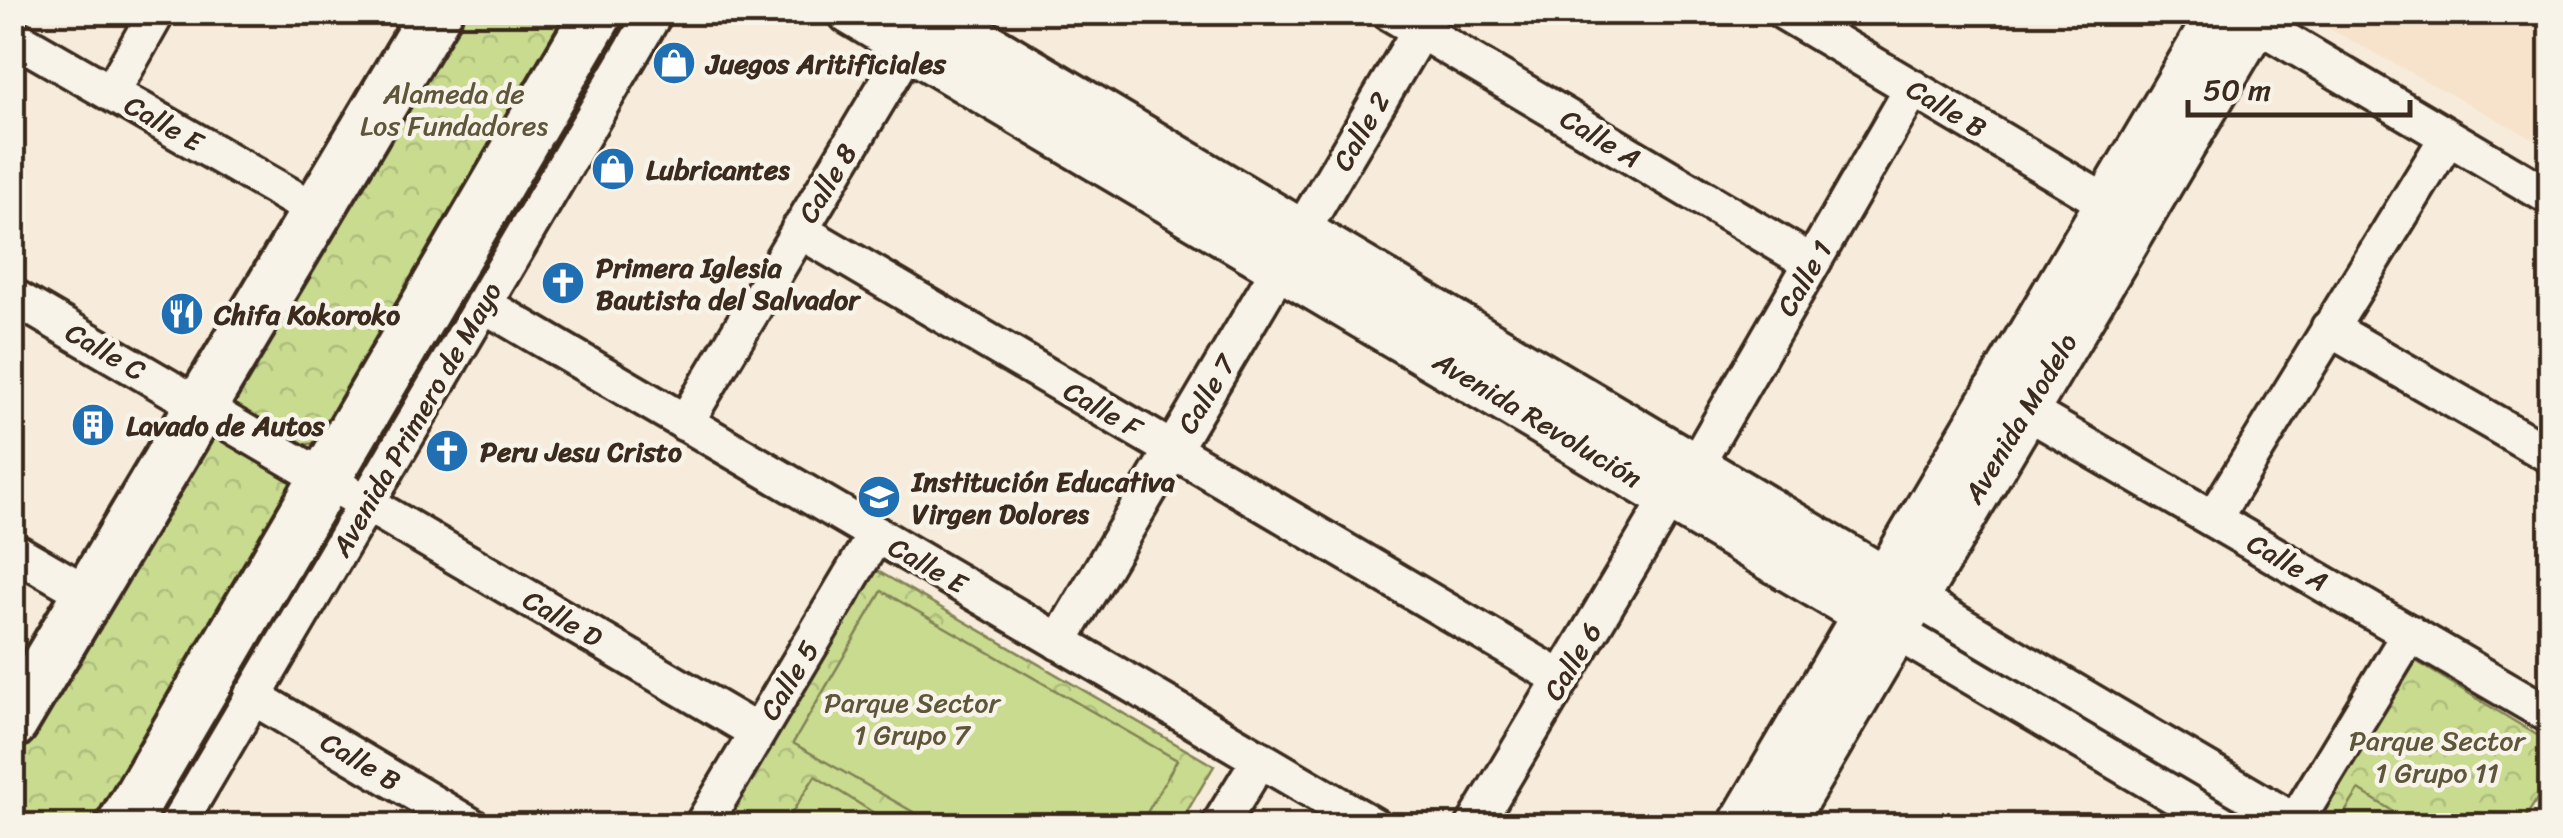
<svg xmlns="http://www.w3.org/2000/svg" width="2563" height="838" viewBox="0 0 2563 838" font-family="Sriracha,sans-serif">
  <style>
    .built { fill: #f7e3cb }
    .park { fill: url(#park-crowns); stroke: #828256; stroke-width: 2.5 }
    .garden { fill: #c8db8f; stroke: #828256; stroke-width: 2.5 }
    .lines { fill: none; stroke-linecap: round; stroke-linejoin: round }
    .minor-casing { stroke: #3b2a1e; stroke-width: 42 }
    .tertiary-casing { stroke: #3b2a1e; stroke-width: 52 }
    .secondary-casing { stroke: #3b2a1e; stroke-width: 58 }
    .minor { stroke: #f7f3e8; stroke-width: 35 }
    .tertiary { stroke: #f7f3e8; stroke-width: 45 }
    .secondary { stroke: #f7f3e8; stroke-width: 50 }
    .labels { text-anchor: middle; stroke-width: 9; stroke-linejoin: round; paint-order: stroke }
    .poi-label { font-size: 28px; font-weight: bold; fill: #3b2a1e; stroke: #f7f3e8; text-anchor: start }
    .park-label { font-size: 28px; fill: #5e563a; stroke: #f7f3e8 }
    .street-label { font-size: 28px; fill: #3b2a1e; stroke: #f7f3e8 }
  </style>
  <defs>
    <pattern id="park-crowns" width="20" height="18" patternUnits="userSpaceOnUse" patternTransform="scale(2.5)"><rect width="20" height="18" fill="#c8db8f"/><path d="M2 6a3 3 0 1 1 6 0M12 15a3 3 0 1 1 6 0" fill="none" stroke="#adbc7b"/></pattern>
  </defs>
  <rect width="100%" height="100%" fill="#f7ecdb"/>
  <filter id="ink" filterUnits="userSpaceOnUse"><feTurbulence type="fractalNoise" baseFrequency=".01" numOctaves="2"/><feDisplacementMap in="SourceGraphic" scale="20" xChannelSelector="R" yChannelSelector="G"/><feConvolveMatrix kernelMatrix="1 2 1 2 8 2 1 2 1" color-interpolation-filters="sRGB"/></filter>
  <g filter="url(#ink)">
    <path class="built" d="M2300 13H2550V148Z"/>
    <path class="park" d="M447 13H575L325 432 317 442C292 453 241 420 228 397Z
      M204 433C221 434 276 460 286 474 292 482 290 490 289 499L98 825 13 826V753L192 441Z
      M876 570 1214 766 1179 825 720 826Z
      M2414 660 2550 743V778L2521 825 2312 826Z"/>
    <path class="garden" d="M882 591 1177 760 1140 825H936L793 743Z
      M815 776 893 825H784Z
      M2359 790 2415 825H2337Z"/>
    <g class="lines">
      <g class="minor-casing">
        <path id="minor" d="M1389 12 1812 263
          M1784 12 2108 204
          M2237 12 2550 197
          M12 36 316 211
          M111 93 157 12
          M799 230 1562 679
          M12 296 757 732
          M483 304 1374 826
          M2329 328 2550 455
          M2025 410 2550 715
          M685 423 909 47
          M1694 468 1913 88
          M2213 519 2448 137
          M12 550 88 594
          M1913 597 2295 822
          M1893 630 2226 826
          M1059 642 1431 12
          M252 696 471 826
          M177 826 655 12
          M702 826 876 534
          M1219 826 1260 759
          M1474 826 1670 497
          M2293 826 2410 633"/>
      </g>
      <g class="tertiary-casing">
        <path id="tertiary" d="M851 12 1893 630
          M931 12 1913 597
          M1741 826 2221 12
          M1780 826 2261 12"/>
      </g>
      <g class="secondary-casing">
        <path id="secondary" d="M12 723 436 12
          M122 826 598 12"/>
      </g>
      <use href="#minor" class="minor"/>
      <use href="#tertiary" class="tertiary"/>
      <use href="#secondary" class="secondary"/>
    </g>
  </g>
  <defs>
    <g id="shop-disc" transform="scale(2.25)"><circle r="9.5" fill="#1f6fb2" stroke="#f7f3e8"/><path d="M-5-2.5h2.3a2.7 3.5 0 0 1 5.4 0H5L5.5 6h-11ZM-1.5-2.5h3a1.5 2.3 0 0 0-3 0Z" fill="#fff"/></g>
    <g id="church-disc" transform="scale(2.25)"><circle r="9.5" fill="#1f6fb2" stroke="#f7f3e8"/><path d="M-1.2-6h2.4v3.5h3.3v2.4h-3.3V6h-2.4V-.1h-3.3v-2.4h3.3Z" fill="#fff"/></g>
    <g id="restaurant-disc" transform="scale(2.25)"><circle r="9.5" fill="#1f6fb2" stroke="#f7f3e8"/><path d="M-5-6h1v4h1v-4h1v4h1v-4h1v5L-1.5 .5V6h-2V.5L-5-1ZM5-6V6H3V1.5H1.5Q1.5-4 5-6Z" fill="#fff"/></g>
    <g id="building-disc" transform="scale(2.25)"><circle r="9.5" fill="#1f6fb2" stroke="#f7f3e8"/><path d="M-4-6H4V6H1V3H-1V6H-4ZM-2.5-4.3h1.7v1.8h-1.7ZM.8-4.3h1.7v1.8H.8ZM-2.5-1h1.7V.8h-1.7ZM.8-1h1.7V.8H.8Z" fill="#fff"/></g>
    <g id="school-disc" transform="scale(2.25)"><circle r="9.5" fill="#1f6fb2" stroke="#f7f3e8"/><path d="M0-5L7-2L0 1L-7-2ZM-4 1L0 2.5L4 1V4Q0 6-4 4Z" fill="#fff"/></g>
  </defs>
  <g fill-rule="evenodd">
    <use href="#shop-disc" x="674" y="63"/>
    <use href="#shop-disc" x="613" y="169"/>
    <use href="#church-disc" x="563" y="283"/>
    <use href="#restaurant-disc" x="182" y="314"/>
    <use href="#building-disc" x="93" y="425"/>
    <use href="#church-disc" x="447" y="451"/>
    <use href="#school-disc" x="879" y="497"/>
  </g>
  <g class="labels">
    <g class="poi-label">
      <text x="706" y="73">Juegos Aritificiales</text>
      <text x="646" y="179">Lubricantes</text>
      <text x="596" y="277">Primera Iglesia<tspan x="596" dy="32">Bautista del Salvador</tspan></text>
      <text x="214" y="324">Chifa Kokoroko</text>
      <text x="126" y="435">Lavado de Autos</text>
      <text x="480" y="461">Peru Jesu Cristo</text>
      <text x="912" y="491">Institución Educativa<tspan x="912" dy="32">Virgen Dolores</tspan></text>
    </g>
    <g class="park-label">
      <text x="454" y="103">Alameda de<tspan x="454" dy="32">Los Fundadores</tspan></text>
      <text x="912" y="712">Parque Sector<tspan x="912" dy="32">1 Grupo 7</tspan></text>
      <text x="2437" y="750">Parque Sector<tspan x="2437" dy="32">1 Grupo 11</tspan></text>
    </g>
    <g class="street-label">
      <text transform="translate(1947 108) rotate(31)" y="10">Calle B</text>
      <text transform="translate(164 123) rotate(30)" y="10">Calle E</text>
      <text transform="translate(1361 131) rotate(-60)" y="10">Calle 2</text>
      <text transform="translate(1601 138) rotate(31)" y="10">Calle A</text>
      <text transform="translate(827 183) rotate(-59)" y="10">Calle 8</text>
      <text transform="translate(1804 278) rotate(-60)" y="10">Calle 1</text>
      <text transform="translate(106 351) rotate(30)" y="10">Calle C</text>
      <text transform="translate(1206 394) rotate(-59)" y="10">Calle 7</text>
      <text transform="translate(1103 409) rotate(30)" y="10">Calle F</text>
      <text transform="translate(2020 418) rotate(-59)" y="10">Avenida Modelo</text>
      <text transform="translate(416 419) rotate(-60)" y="10">Avenida Primero de Mayo</text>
      <text transform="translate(1538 419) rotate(31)" y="10">Avenida Revolución</text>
      <text transform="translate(2288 562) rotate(30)" y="10">Calle A</text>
      <text transform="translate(928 565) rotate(30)" y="10">Calle E</text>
      <text transform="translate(563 618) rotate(30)" y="10">Calle D</text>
      <text transform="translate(1572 661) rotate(-59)" y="10">Calle 6</text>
      <text transform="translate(789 680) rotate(-59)" y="10">Calle 5</text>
      <text transform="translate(361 761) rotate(31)" y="10">Calle B</text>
    </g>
  </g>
  <rect width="2563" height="838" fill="none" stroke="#f7f3e8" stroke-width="50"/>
  <rect x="25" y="25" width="2513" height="788" fill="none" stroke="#3b2a1e" stroke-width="4" filter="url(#ink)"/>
  <path d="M2188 100v15h222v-15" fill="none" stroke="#3b2a1e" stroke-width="5"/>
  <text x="2203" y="100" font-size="30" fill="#3b2a1e" stroke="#f7f3e8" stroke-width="8" paint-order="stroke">50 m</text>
</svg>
